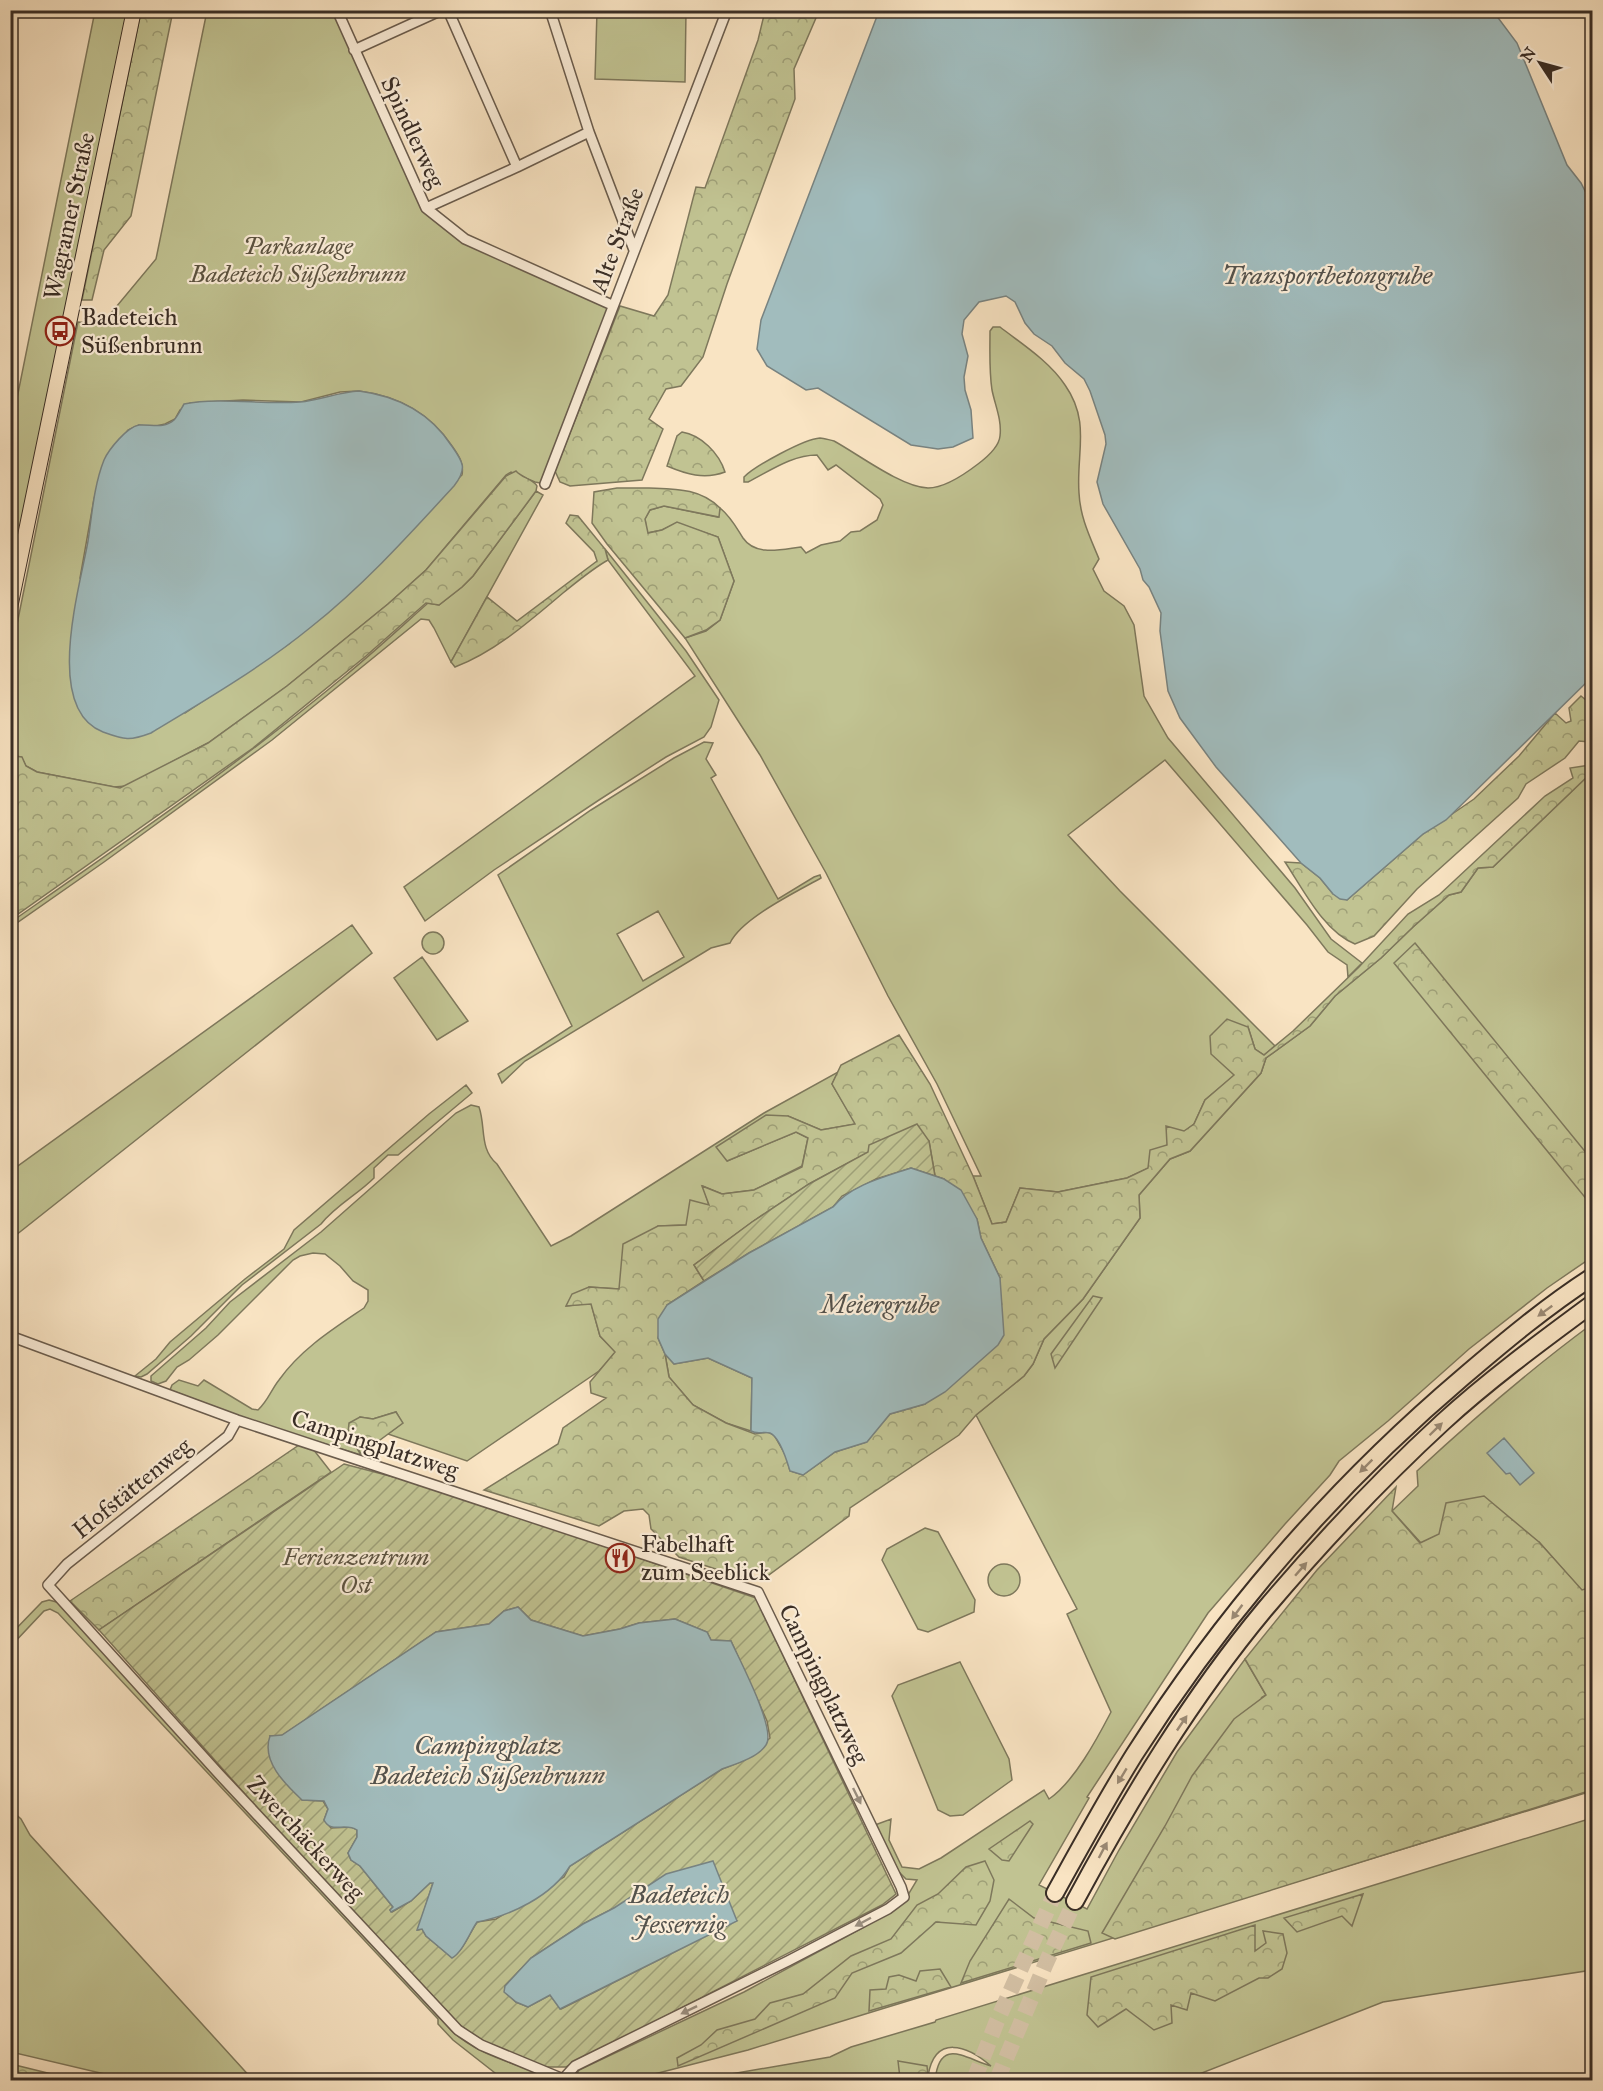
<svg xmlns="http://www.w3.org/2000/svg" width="1603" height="2091" viewBox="0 0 1603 2091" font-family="'IM FELL Great Primer',serif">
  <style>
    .green { fill: #c1c392; stroke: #7e785c; stroke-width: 1.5; fill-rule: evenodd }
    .forest { fill: url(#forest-crowns); stroke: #7e785c; stroke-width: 1.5; fill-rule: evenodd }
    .garden { fill: url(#garden-furrows); stroke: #7e785c; stroke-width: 1.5; fill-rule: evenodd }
    .water { fill: #a1bcbd; stroke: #788381; stroke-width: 1.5 }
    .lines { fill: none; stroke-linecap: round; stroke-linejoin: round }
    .motorway-tunnel { stroke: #d3c0a4; stroke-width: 16; stroke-dasharray: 16 8; stroke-linecap: butt }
    .minor-casing { stroke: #6a5c4d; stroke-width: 12 }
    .primary-casing { stroke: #3a2e26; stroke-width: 16 }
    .motorway-casing { stroke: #3a2e26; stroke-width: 20 }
    .minor { stroke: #fbedd8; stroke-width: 9 }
    .primary { stroke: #f9e4c3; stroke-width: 14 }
    .motorway { stroke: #f9e4c3; stroke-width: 16 }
    .oneway { fill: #9a8974 }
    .oneway2 { fill: #9a8e7f }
    .labels { text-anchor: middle; stroke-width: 4.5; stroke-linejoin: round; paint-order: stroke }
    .street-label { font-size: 24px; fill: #3a2e26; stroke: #fbedd8 }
    .park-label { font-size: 24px; font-style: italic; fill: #5c5341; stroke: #fbedd8 }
    .poi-label { font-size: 24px; fill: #3a2e26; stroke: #fbedd8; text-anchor: start }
    .water-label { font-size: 26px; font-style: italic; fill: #54524c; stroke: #fbedd8 }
  </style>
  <defs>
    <pattern id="forest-crowns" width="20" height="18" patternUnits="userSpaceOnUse" patternTransform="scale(1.5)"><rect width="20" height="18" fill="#c1c392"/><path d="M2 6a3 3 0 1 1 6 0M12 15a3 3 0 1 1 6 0" fill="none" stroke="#9e9f77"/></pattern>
    <pattern id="garden-furrows" width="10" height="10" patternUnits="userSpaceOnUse" patternTransform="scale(1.5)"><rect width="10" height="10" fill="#c1c392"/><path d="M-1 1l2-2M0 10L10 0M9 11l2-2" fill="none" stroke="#9e9f77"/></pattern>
  </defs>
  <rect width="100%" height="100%" fill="#f9e4c3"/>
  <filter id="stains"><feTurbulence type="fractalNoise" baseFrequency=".00333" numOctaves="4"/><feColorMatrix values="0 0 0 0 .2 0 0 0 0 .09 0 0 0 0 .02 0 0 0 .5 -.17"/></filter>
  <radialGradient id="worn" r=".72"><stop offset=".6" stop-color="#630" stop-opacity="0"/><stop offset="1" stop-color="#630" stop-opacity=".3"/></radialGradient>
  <path class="green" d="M95 11H127L11 575V428Z
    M207 11H337L426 208 465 239 612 305 545 484 535 482 511 472 506 475 426 570 388 604 287 686 208 743 126 786 114 787 37 772 26 766 21 757 14 756 11 758V654L78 322 102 324 156 259ZM359 391C398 396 430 413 452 446 459 456 464 463 462 475L289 644 185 713 80 578 94 499 105 459 128 430 139 425 152 427 165 424 175 419 180 410 190 403 243 400 301 402 340 392Z
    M597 11H686L685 82 595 79Z
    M993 327H1000C1022 344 1049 361 1065 385 1091 422 1076 453 1079 493 1080 517 1090 537 1099 559L1093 569 1104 591 1124 606 1134 625 1144 696 1168 738 1295 888 1331 939 1362 963 1348 977 1347 965 1328 952 1307 925 1165 760 1068 835 1120 891 1275 1046 1264 1055 1255 1049 1248 1027 1235 1075 1205 1100 1194 1124 1167 1145 1149 1168 1127 1178 1058 1192 1020 1188 1006 1222 992 1224 973 1176H981L937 1084 888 996 826 873 760 755 685 638 706 631 720 620 734 581 718 537 677 523 662 530 647 533 645 519 650 510 664 506 718 517 720 508C731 517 736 527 743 538 756 557 783 549 801 547L806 553 821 545 840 541 851 532 860 531 877 520 883 505 880 499 836 465 828 470 817 455C792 455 770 471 748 482H744V477C755 466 804 439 820 438 824 438 829 440 834 441 858 454 901 487 928 488 945 488 965 474 978 464 986 458 999 447 1000 436 1002 420 995 405 992 390 989 371 990 350 990 331Z
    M536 491 543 495 451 662 434 628 429 620 421 619 272 740 104 862 11 927V922C124 843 239 764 346 675 374 652 401 627 428 603L439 605 462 587 473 576Z
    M605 549 686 651 719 700 711 727 704 737 666 757 599 800 494 870 425 921 404 887 695 676 608 560Z
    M704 742 713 743 706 759 716 775 711 778 778 899 814 877 820 875 821 878C796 892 742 918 730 943L711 948 525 1061 502 1083 498 1074 572 1026 498 875 591 810 674 758ZM658 911 684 957 643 981 617 934Z
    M1592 772V1257L1547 1288 1469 1349 1388 1421 1339 1461 1330 1475 1285 1524 1208 1613 1087 1797 1089 1798 1039 1885 1087 1909 1119 1850 1177 1752 1245 1659 1266 1695 1261 1698 1592 1590V1791L748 2050 631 2080H573L579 2070 744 1992 864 1927 905 1900 917 1880 906 1879 896 1869 875 1825 891 1819 889 1840 902 1867 919 1869 941 1858 1044 1790 1049 1799C1074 1782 1097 1739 1111 1712L1067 1614 1077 1609 976 1415 1024 1376 1033 1364 1044 1339 1083 1299 1140 1218 1139 1195 1170 1159 1190 1151 1261 1073 1266 1058 1310 1026 1335 996 1381 958 1413 927 1449 895 1461 892 1478 868 1493 867Z
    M352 925 372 953 11 1239V1171Z
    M422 943a11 11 0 1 1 22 0a11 11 0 1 1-22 0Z
    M422 957 468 1021 437 1040 394 978Z
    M838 1072 832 1084 856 1124 821 1130 788 1116 727 1161 796 1132 808 1138 802 1166 754 1190 722 1194 703 1186 709 1205 686 1225 658 1226 619 1289 589 1287 567 1306 591 1303 600 1336 616 1352 599 1371 467 1461 388 1434 402 1423 396 1412 373 1419 360 1417 348 1433 361 1455 257 1423 170 1390 172 1385 179 1380 198 1386 204 1380 252 1409 258 1410C268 1401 271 1390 279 1380 301 1349 333 1329 364 1308L368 1301V1290L353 1281 340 1266 325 1254 313 1253 300 1256 293 1260 218 1335 189 1360 177 1367 166 1381 158 1384 151 1381V1376L206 1328 230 1302 321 1232 456 1113 471 1105 479 1107C486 1127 479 1149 497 1164L551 1246 571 1236 764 1113Z
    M466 1085 472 1093 398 1155H388L374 1168V1178C357 1195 336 1205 321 1224L242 1285 191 1336 147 1374 141 1377 135 1376 156 1359 170 1342 245 1279 284 1249 294 1230 429 1114Z
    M1592 1324V1587L1582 1591 1539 1542 1439 1535 1421 1543 1392 1511 1418 1486 1417 1471C1473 1419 1531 1369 1592 1324Z
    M665 1354 674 1364 708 1358 752 1378 751 1431 726 1423 693 1405 669 1377Z
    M925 1528 938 1532 975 1600 974 1612 928 1632 918 1629 882 1560 887 1549Z
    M988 1580a16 16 0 1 1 32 0a16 16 0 1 1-32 0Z
    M49 1600 60 1603 161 1717 452 2031C481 2058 521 2064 555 2080H504L453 2040 438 2024V2019L58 1613 50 1609 44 1611 11 1646 10 1635 42 1602Z
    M960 1662 1009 1759 1012 1780 963 1815 950 1816 938 1810 892 1696 898 1685Z
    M10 1809 21 1819 30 1835 253 2080H130L11 2052Z
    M1592 1818V1970L1383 2002 1184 2080H969L960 2077 958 2080H935C940 2037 964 2058 991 2066 967 2045 935 2034 928 2076L917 2078 905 2075 881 2080H710L731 2074 830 2057 851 2047 935 2022 936 2020Z"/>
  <path class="forest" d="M141 11H173L131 216 104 250 92 300H82Z
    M765 11H819L794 69 795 99 727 284 703 357 681 386 666 389 649 419 663 429 642 480 570 486 560 482 555 471 620 306 654 316 668 295 696 187 705 188 758 40Z
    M682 432C701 435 719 453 725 472 704 480 686 474 667 466L677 436Z
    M516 471C522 478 533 479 537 486L536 491 473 576 462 587 439 605 426 603 366 656 253 748 11 919V758L14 756 22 757 26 766 37 772 120 788 208 743 287 686 388 604 426 570 506 476Z
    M649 488C675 489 700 488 720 508L719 517 664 506 650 510 645 519 648 533 662 530 677 522 718 537 734 581 720 620 706 630 685 638 607 544 592 523 594 492 617 488Z
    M570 515 578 516 605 549 608 560C592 569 578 581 563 593 531 620 495 652 455 667L451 662 487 597 517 621 597 561 594 552 566 523Z
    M1581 696 1592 705V746L1590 742 1579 741 1565 758 1526 784 1518 798 1417 889 1374 936 1355 944C1324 932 1303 889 1285 862L1301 863 1320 878 1333 894 1347 900 1423 834 1474 799 1519 756 1555 713 1566 723 1571 721 1569 708Z
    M1592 759V772L1493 867 1478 868 1461 892 1449 895 1413 927 1381 958 1335 996 1310 1026 1266 1058 1261 1073 1190 1151 1170 1159 1139 1195 1140 1218 1083 1299 1044 1339 1033 1364 1024 1376 976 1415 959 1435 850 1508 849 1516 766 1577 756 1570 740 1577 679 1557 651 1529 649 1515 643 1509 624 1511 599 1526 484 1490 558 1444 563 1428 606 1398 591 1393 590 1382 615 1352 600 1336 591 1304 566 1306 572 1294 589 1287 619 1289 623 1244 658 1226 686 1225 690 1200 709 1205 702 1186 722 1194 754 1190 802 1167 808 1138 796 1132 727 1161 716 1147 766 1115 788 1116 821 1130 855 1124 832 1084 841 1065 899 1035 930 1084 973 1176 992 1224 1006 1222 1020 1188 1058 1192 1127 1178 1148 1168 1150 1150 1167 1145 1166 1126 1184 1131 1194 1124 1205 1100 1234 1075 1211 1054 1210 1036 1227 1019 1248 1027 1255 1049 1264 1055 1293 1031 1359 967 1408 914 1439 895 1545 796 1573 778 1570 768 1590 765ZM929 1141 935 1176 944 1179 977 1219 981 1238 1000 1278 925 1404 890 1414 866 1442 835 1452 803 1475 790 1471 786 1456 774 1435 768 1432 755 1434 726 1423 693 1405 669 1377 665 1354 658 1338 667 1305 704 1281 694 1265 752 1222 809 1184 869 1152Z
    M1415 943 1592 1160V1206L1394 963Z
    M1093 1296 1102 1298 1055 1368 1051 1354Z
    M396 1412 403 1423 361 1454 348 1433 349 1423 360 1417 373 1419Z
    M299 1445 313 1449 331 1472 99 1630 70 1601Z
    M1396 1487 1392 1511 1420 1543 1439 1534 1446 1503 1484 1496 1539 1542 1582 1590 1592 1587V1790L1115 1939 1102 1933 1165 1826 1192 1776 1234 1719 1266 1695 1245 1659 1317 1570Z
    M1030 1821 1033 1824 1009 1861 1002 1860 989 1849Z
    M985 1861 994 1880 990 1901 976 1925 936 1922 901 1953 852 1973 835 1998 678 2066 677 2058 701 2045 717 2030 755 2019 770 2003 803 1994 851 1956 891 1939 917 1905 938 1894 966 1867Z
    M1363 1894 1352 1926 1342 1916 1297 1932 1284 1918Z
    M1009 1899 1034 1918 1088 1931 1091 1943 961 1983 970 1961Z
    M1255 1925V1951L1266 1943 1263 1931 1283 1934 1287 1953 1282 1969 1268 1978H1259L1215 2001 1191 1993 1187 2010 1171 2005 1172 2023 1154 2030 1126 2009 1098 2027 1087 2015 1091 1977Z
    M940 1969 951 1987 869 2011 870 1990 886 1989 889 1977 899 1975 916 1981 920 1971Z
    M898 2061 927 2066 928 2076 926 2080H916V2078L905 2075 900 2078Z
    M11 2064 76 2080H24L11 2078Z"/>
  <path class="garden" d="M917 1124 929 1141 935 1176 911 1168 876 1179 842 1196 833 1207 749 1253 704 1281 694 1265 752 1222 809 1184 868 1152 869 1145Z
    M344 1464 428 1486 756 1598 896 1894 882 1905 566 2067H544L479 2039 460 2025 293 1848 99 1630ZM518 1607 531 1620 583 1636 620 1629 639 1623 675 1619 707 1632 711 1640 731 1641 767 1721 770 1738 745 1760 722 1769 570 1866 564 1877 496 1919 477 1922C469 1934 464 1950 452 1957L426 1936 422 1929 418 1930 433 1883H430L411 1901 392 1912 390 1910 393 1907 360 1866 351 1860 348 1853 357 1837V1830L352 1827 331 1828 324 1820 328 1809 323 1801 302 1800 270 1736H281L436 1632 489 1624 504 1611ZM614 1908 736 1921 561 2009 550 1995 528 2007 516 2002 505 1992V1986L531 1958 583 1924Z"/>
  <path class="water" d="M879 11H1493L1517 43 1567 165 1581 183 1592 205V677L1446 820 1423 834 1347 900 1340 899 1333 894 1320 878 1301 863 1216 767 1180 718 1168 691 1160 631 1161 613 1149 587 1143 580 1140 569 1103 504 1097 482 1106 444 1105 435 1090 391 1084 379 1065 363 1052 346 1034 334 1025 323 1015 302 1006 296 979 302 964 320 962 334 968 356 964 377 965 390 971 410 973 438 953 447 938 449 911 445 818 388 806 390 767 366 757 349 761 320Z
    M359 391C397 396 430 413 451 445 463 462 468 468 454 486 409 535 364 585 311 627 262 667 206 700 151 733 130 741 125 740 103 732 43 709 80 587 88 541 92 514 94 485 104 460 109 449 127 427 139 425 151 424 164 429 174 420 178 416 181 409 184 404 222 397 262 405 300 402 320 400 339 392 359 391Z
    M911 1168 944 1179 961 1190 977 1219 981 1238 1000 1278 1004 1335 998 1345 945 1392 925 1404 890 1414 867 1442 835 1452 803 1475 790 1471C787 1461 780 1437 770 1433 763 1431 758 1435 751 1431L752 1378 708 1358 674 1364 665 1354 658 1338V1319L667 1305 749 1253 833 1207C851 1185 884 1177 911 1168Z
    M1504 1438 1534 1473 1520 1485 1510 1473 1506 1474 1487 1453Z
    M518 1607 531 1620 583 1636 620 1629 639 1623 675 1619 707 1632 711 1640 731 1641C739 1659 777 1730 766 1745 757 1758 736 1764 722 1769L570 1866C552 1896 510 1916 477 1922 470 1932 462 1953 452 1958L426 1936 422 1929 417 1930 433 1883H430L411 1901 391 1912 390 1910 393 1907 360 1866 351 1860 348 1853 357 1837V1830C345 1822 331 1834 324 1820L328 1809 324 1801 302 1800C285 1784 261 1761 270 1736L282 1735 436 1632 489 1624 504 1611Z
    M713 1861 737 1921 560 2009 550 1995 528 2007 516 2002 504 1992 505 1986 531 1958 583 1924 614 1908 666 1874Z"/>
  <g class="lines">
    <path class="motorway-tunnel" d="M974 2080 997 2021 1055 1893
      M997 2080 1046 1963 1075 1901"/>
    <g class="minor-casing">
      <path id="minor" d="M337 10 426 208 465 239 612 305
        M448 10 517 167
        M550 10 589 132 634 250
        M354 50 442 10
        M426 208 517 167 589 132
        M545 484 727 10
        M10 1336 237 1420 758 1592 901 1887 904 1897 888 1909 788 1961 575 2066 563 2079 481 2045 458 2030 219 1774 48 1585 67 1564 228 1436 237 1420"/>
    </g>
    <g class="primary-casing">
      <path id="primary" d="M10 608 134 10"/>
    </g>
    <g class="motorway-casing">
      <path id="motorway" d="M1055 1893C1081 1846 1106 1800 1134 1755 1224 1614 1336 1485 1463 1377 1504 1342 1547 1306 1592 1277
        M1075 1901C1130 1799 1191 1698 1265 1609 1321 1543 1380 1480 1443 1422 1490 1379 1542 1341 1592 1304"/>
    </g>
    <use href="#minor" class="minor"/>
    <use href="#primary" class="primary"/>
    <use href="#motorway" class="motorway"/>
  </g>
  <defs><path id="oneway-solid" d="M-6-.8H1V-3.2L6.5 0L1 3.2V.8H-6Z" transform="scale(1.5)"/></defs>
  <g class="oneway">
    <use href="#oneway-solid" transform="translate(1545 1311) rotate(144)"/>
    <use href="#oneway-solid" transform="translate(1436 1429) rotate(-44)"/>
    <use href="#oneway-solid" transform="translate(1366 1466) rotate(135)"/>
    <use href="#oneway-solid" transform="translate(1301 1569) rotate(-49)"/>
    <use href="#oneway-solid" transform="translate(1237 1612) rotate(127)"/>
    <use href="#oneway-solid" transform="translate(1182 1723) rotate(-56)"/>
    <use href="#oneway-solid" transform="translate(1122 1776) rotate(121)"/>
    <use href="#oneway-solid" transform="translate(1103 1850) rotate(-62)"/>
  </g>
  <g class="oneway2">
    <use href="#oneway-solid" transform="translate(857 1796) rotate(64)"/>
    <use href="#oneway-solid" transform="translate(863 1922) rotate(152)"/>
    <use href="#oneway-solid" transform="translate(689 2010) rotate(154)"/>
  </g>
  <defs>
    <g id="bus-ring" transform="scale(1.5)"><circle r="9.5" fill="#fbedd8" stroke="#8f2418" stroke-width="1.5"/><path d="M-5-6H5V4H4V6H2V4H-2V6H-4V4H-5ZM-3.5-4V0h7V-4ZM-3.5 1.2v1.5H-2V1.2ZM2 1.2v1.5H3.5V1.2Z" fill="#8f2418"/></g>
    <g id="restaurant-ring" transform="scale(1.5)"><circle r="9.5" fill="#fbedd8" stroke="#8f2418" stroke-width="1.5"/><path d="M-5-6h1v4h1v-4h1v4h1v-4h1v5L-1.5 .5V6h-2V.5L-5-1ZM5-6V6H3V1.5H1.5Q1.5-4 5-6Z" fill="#8f2418"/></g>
  </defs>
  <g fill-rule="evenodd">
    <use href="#bus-ring" x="60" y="331"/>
    <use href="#restaurant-ring" x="620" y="1558"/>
  </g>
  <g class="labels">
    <g class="street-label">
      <text transform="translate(413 132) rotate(65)" y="8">Spindlerweg</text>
      <text transform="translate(69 216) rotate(-78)" y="8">Wagramer Straße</text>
      <text transform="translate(617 240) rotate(-69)" y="8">Alte Straße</text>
      <text transform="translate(375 1444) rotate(18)" y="8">Campingplatzweg</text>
      <text transform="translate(132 1488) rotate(-39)" y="8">Hofstättenweg</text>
      <text transform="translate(824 1684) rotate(64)" y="8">Campingplatzweg</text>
      <text transform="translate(306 1838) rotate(47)" y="8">Zwerchäckerweg</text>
    </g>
    <g class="park-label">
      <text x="298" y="254">Parkanlage<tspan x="298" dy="28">Badeteich Süßenbrunn</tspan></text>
      <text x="356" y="1565">Ferienzentrum<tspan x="356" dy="28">Ost</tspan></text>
    </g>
    <g class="poi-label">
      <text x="81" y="325">Badeteich<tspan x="81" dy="28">Süßenbrunn</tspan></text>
      <text x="641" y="1552">Fabelhaft<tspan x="641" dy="28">zum Seeblick</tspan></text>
    </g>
    <g class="water-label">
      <text x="1327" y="284">Transportbetongrube</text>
      <text x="880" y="1313">Meiergrube</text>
      <text x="488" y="1754">Campingplatz<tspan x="488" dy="30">Badeteich Süßenbrunn</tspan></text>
      <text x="679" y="1903">Badeteich<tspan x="679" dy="30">Jessernig</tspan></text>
    </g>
  </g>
  <rect width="1603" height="2091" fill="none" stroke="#f9e4c3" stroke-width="36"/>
  <rect x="12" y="12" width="1579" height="2067" fill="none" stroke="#3a2e26" stroke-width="3"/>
  <rect x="18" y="18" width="1567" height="2055" fill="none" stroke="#3a2e26" stroke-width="1.5"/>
  <g transform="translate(1540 63) rotate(306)" stroke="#fbedd8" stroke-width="4.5" paint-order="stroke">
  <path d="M0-4.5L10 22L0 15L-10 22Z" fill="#3a2e26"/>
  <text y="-9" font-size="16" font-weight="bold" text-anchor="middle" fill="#3a2e26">N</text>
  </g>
  <rect width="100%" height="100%" filter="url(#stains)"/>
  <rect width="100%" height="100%" fill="url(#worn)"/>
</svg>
